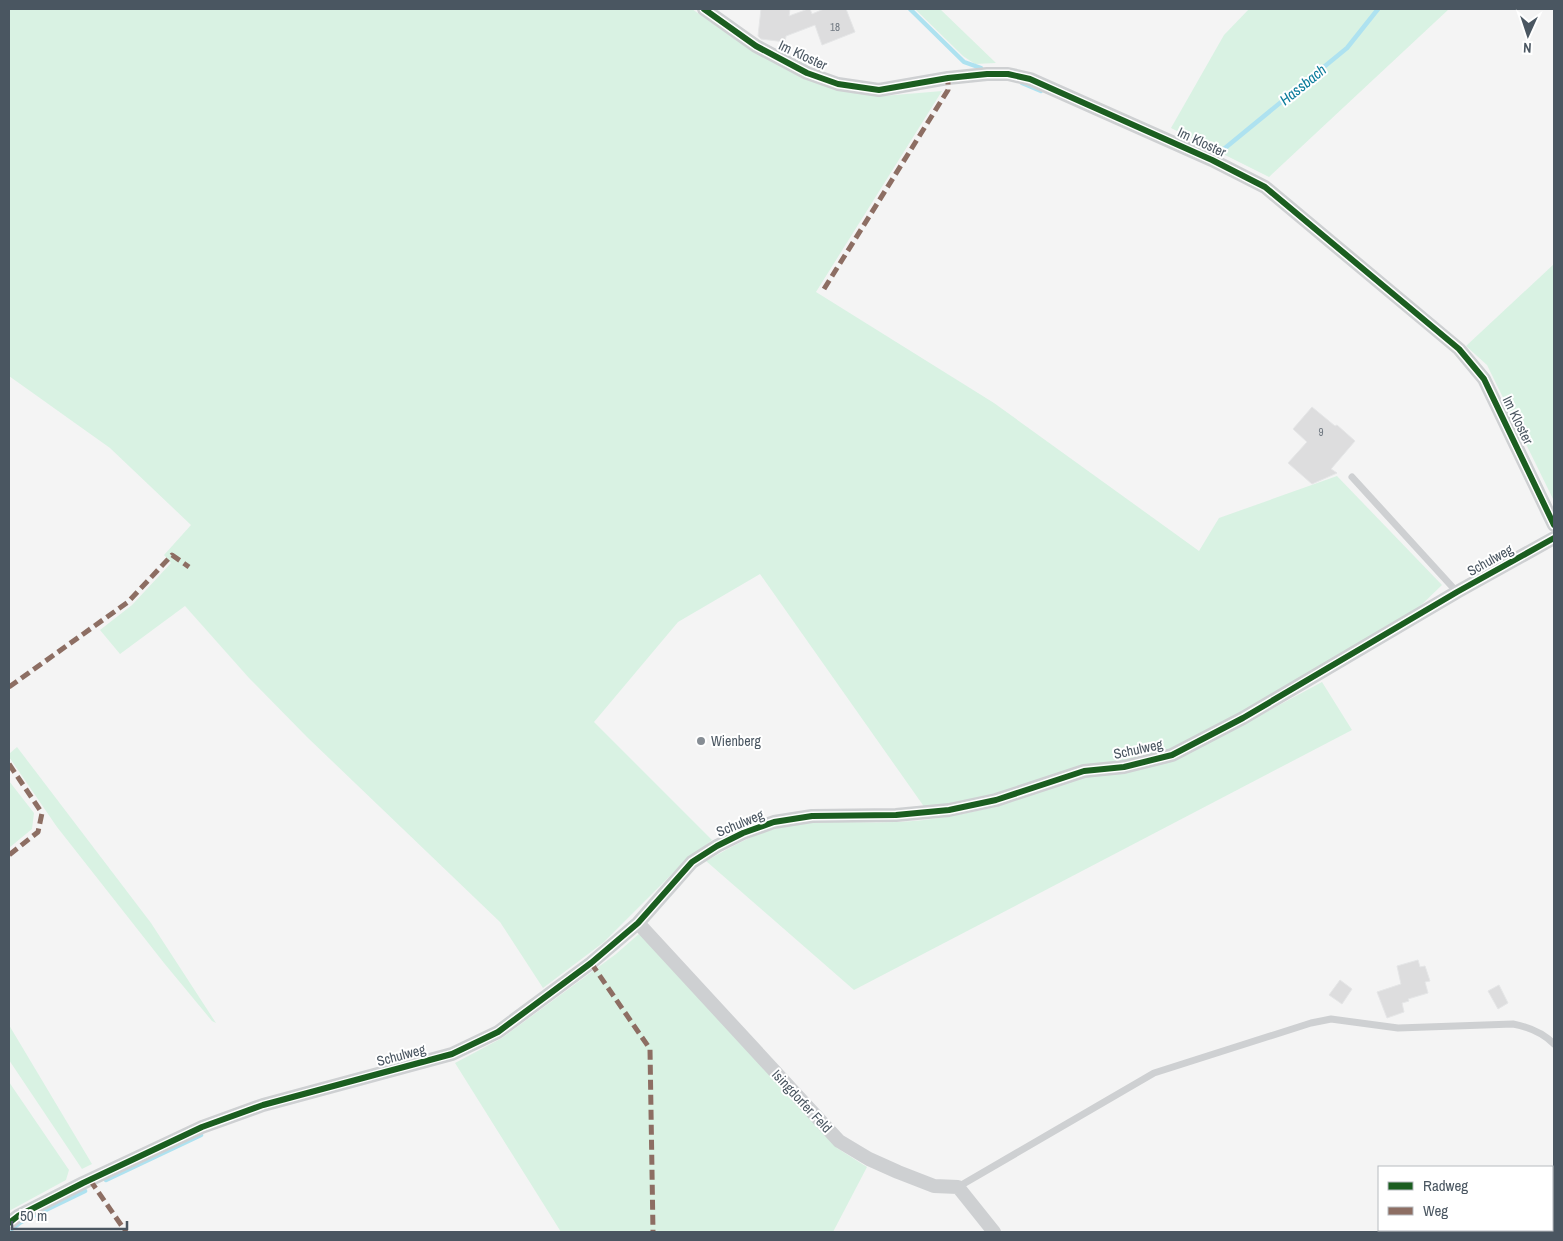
<svg xmlns="http://www.w3.org/2000/svg" width="1563" height="1241" viewBox="0 0 1563 1241" font-family="'Archivo Narrow',sans-serif">
  <style>
    .green { fill: #d9f2e3 }
    .lines { fill: none; stroke-linecap: round; stroke-linejoin: round }
    .stream { stroke: #aee2f0; stroke-width: 4.5 }
    .building { fill: #ddddde; stroke: #e5e6e7 }
    .lane { stroke: #ced0d2; stroke-width: 7 }
    .street { stroke: #ced0d2; stroke-width: 14 }
    .quiet { stroke: #8d6e63; stroke-width: 5; stroke-dasharray: 10 5; stroke-linecap: butt }
    .cycleway-casing { stroke: #fff; stroke-width: 9 }
    .cycleway { stroke: #1b5e20; stroke-width: 6 }
    .poi-dot { fill: #868d94; stroke: #fff; stroke-width: 2 }
    .labels { text-anchor: middle; stroke-width: 4; stroke-linejoin: round; paint-order: stroke }
    .number-label { font-size: 11px; fill: #707881 }
    .street-label { font-size: 14px; fill: #4a5661; stroke: #fff }
    .poi-label { font-size: 14px; fill: #4a5661; stroke: #fff; text-anchor: start }
    .water-label { font-size: 15px; font-style: italic; fill: #0c7c9b; stroke: #fff }
  </style>
  <rect width="100%" height="100%" fill="#f4f4f4"/>
  <path class="green" d="M9 9H692L752 51 836 89 883 96 942 91 816 292 994 403 1199 551 1219 518 1337 476 1442 585 1413 613 1239 713 1170 750 995 796 925 808 760 574 678 622 594 722 712 840 680 866 604 942 543 988 500 922 307 737 249 678 185 606 120 654 100 630 132 605 171 563 164 555 191 525 110 448 9 376Z
    M915 9H940L996 63 975 64 963 56Z
    M1249 9H1449L1269 177 1171 128 1224 35Z
    M1554 264V501L1487 365 1466 346Z
    M1322 682 1352 730 854 990 706 861C728 849 750 835 775 829 814 818 857 824 897 822 930 821 965 814 998 806L1246 723Z
    M17 747 151 923 216 1023 212 1021 164 963 57 827 9 757V754Z
    M9 781 34 813 32 829 9 848Z
    M640 933 837 1148 867 1167 833 1232H561L455 1063 502 1038 616 954Z
    M9 1025 92 1164 82 1169 9 1060Z
    M9 1082 69 1170 66 1180 9 1211Z"/>
  <g class="lines">
    <path class="stream" d="M910 9 964 62 981 68
      M1022 83 1041 91
      M1219 153 1347 48 1378 9
      M106 1180 201 1135
      M9 1231 21 1222 85 1191"/>
  </g>
  <path class="building" d="M761 9H790L789 16 808 9H810L812 14 824 9H846L855 32 822 45 815 25 786 36 785 42 761 39 758 36Z
    M1312 407 1335 426 1337 425 1355 441 1331 469 1337 473 1312 484 1288 463 1307 442 1293 429Z
    M1418 960 1420 967 1425 966 1430 981 1425 982 1428 993 1408 999 1409 1001 1402 1003 1404 1012 1387 1018 1377 992 1401 984 1397 966Z
    M1340 980 1352 989 1342 1004 1329 995Z
    M1499 985 1508 1003 1498 1009 1488 991Z"/>
  <g class="lines">
    <path class="lane" d="M1352 477 1457 592
      M958 1187 1154 1073 1311 1023 1331 1019 1398 1028 1513 1024C1529 1027 1542 1032 1554 1044"/>
    <path class="street" d="M704 9 756 46 807 73 838 84 879 90 948 78 987 74H1008L1030 79 1212 160 1265 187 1459 349 1484 379 1554 525
      M638 923 839 1141 869 1159 898 1172 934 1186 958 1187 994 1232
      M9 1223 18 1216 83 1183 202 1127 263 1105 452 1054 498 1032 591 963 638 923 692 862 717 846 743 833 774 822 812 816 896 815 949 810 996 800 1084 771 1124 767 1172 755 1243 718 1457 592 1554 538"/>
    <path class="quiet" d="M824 289 948 90V78
      M9 687 128 602 172 555 189 567
      M9 764 42 813 38 832 9 855
      M591 963 650 1049 653 1232
      M90 1180 126 1232"/>
    <g class="cycleway-casing">
      <path id="cycleway" d="M704 9 756 46 807 73 838 84 879 90 948 78 987 74H1008L1030 79 1212 160 1265 187 1459 349 1484 379 1554 525
        M9 1223 18 1216 83 1183 202 1127 263 1105 452 1054 498 1032 591 963 638 923 692 862 717 846 743 833 774 822 812 816 896 815 949 810 996 800 1084 771 1124 767 1172 755 1243 718 1457 592 1554 538"/>
    </g>
    <use href="#cycleway" class="cycleway"/>
  </g>
  <circle class="poi-dot" cx="701" cy="741" r="5"/>
  <g class="labels">
    <g class="number-label">
      <text x="835" y="31">18</text>
      <text x="1321" y="436">9</text>
    </g>
    <g class="street-label">
      <text transform="translate(803 55) rotate(25)" y="5">Im Kloster</text>
      <text transform="translate(1202 142) rotate(25)" y="5">Im Kloster</text>
      <text transform="translate(1518 420) rotate(64)" y="5">Im Kloster</text>
      <text transform="translate(1490 560) rotate(-29)" y="5">Schulweg</text>
      <text transform="translate(1138 749) rotate(-12)" y="5">Schulweg</text>
      <text transform="translate(740 823) rotate(-22)" y="5">Schulweg</text>
      <text transform="translate(401 1055) rotate(-15)" y="5">Schulweg</text>
      <text transform="translate(802 1101) rotate(47)" y="5">Isingdorfer Feld</text>
    </g>
    <g class="poi-label">
      <text x="711" y="746">Wienberg</text>
    </g>
    <g class="water-label">
      <text transform="translate(1303 85) rotate(-39)" y="5">Hassbach</text>
    </g>
  </g>
  <rect width="1563" height="1241" fill="none" stroke="#4a5661" stroke-width="20"/>
  <rect x="1378" y="1166" width="175" height="65" fill="#ffffff" stroke="#b7bbc0"/>
  <rect x="1388" y="1182" width="25" height="8" fill="#1b5e20" stroke="#b7bbc0"/>
  <text x="1423" y="1191" font-size="15" fill="#4a5661">Radweg</text>
  <rect x="1388" y="1207" width="25" height="8" fill="#8d6e63" stroke="#b7bbc0"/>
  <text x="1423" y="1216" font-size="15" fill="#4a5661">Weg</text>
  <g transform="translate(1528 35) rotate(183)" stroke="#ffffff" stroke-width="4" paint-order="stroke">
  <path d="M0-4L9 19L0 12L-9 19Z" fill="#4a5661"/>
  <text y="-8" font-size="14" font-weight="bold" text-anchor="middle" fill="#4a5661">N</text>
  </g>
  <path d="M12 1221v8h115v-8" fill="none" stroke="#4a5661" stroke-width="2.5"/>
  <text x="20" y="1221" font-size="15" fill="#4a5661" stroke="#ffffff" stroke-width="4" paint-order="stroke">50 m</text>
</svg>
